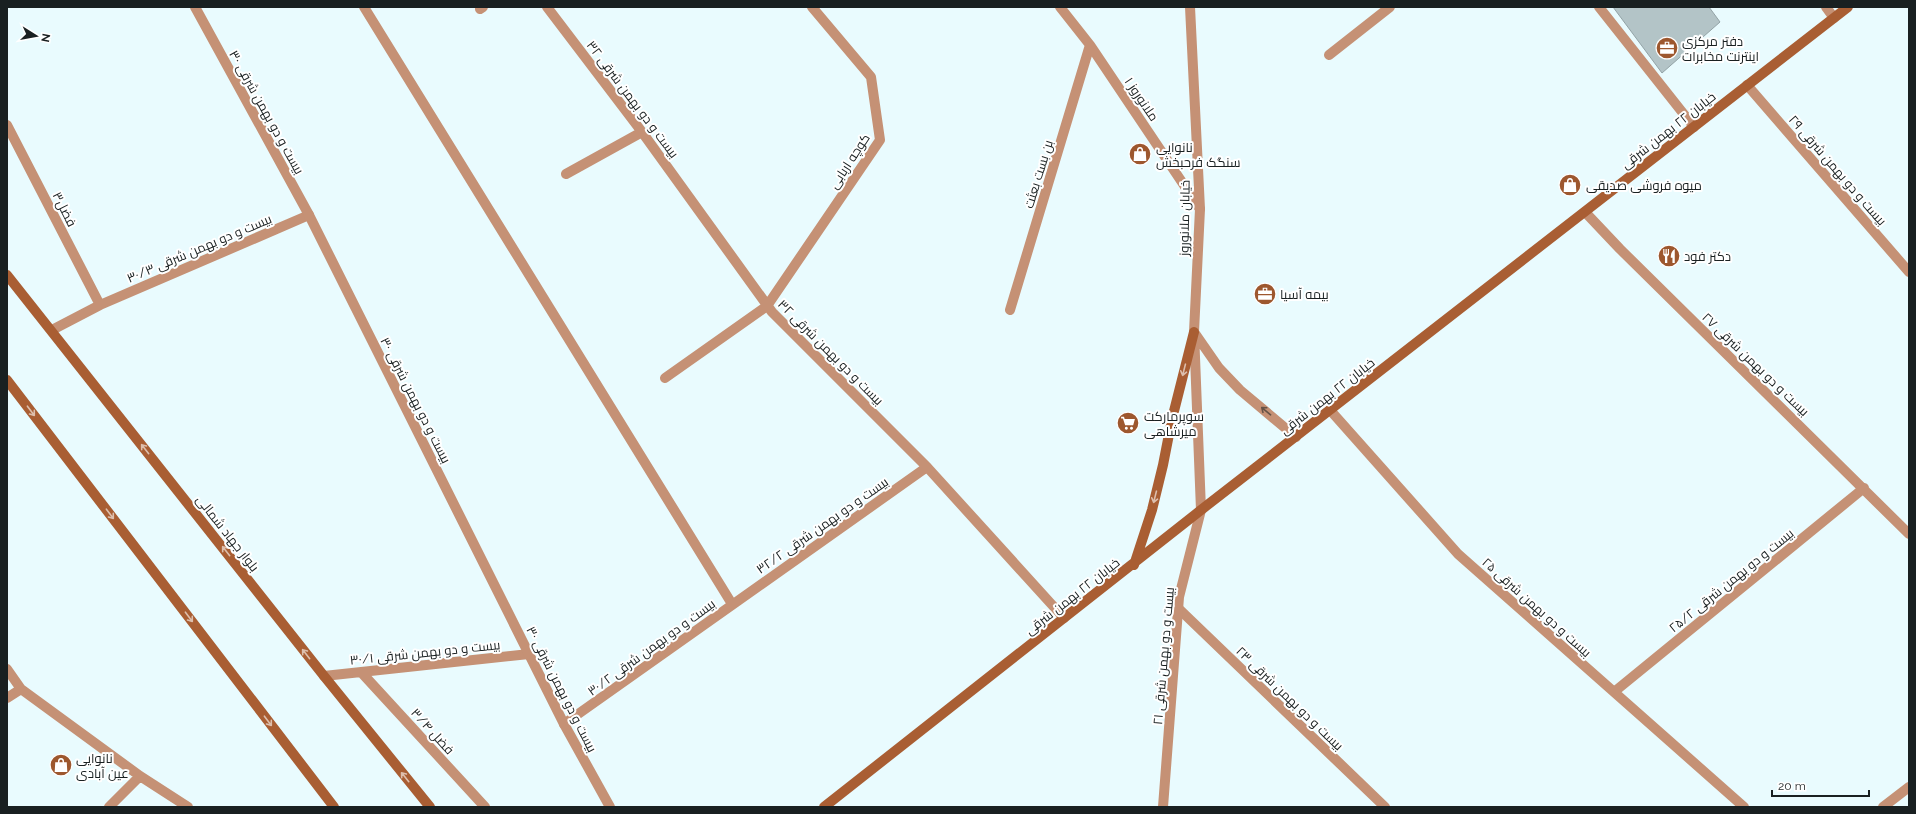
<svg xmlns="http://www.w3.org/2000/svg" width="1916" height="814" viewBox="0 0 1916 814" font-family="Raleway,Cairo,sans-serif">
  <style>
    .building { fill: #b3c4c7; stroke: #93a3a6 }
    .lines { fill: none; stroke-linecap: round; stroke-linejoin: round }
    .minor { stroke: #c59175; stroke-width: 10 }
    .tertiary { stroke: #c59175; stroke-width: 10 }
    .secondary { stroke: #a95e33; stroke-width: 10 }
    .oneway { stroke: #ddbfad }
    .oneway2 { stroke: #665347 }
    .labels { text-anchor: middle; stroke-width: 4; stroke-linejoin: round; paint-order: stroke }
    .poi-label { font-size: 13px; fill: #192021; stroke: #fff; text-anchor: start }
    .street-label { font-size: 13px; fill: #192021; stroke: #fff }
  </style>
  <rect width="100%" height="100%" fill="#e9fbfe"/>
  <path class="building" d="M1613 7H1709L1720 22 1662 73Z"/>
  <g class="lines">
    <path class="minor" d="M364 7 732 604
      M547 7 642 132 772 312 927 467 1064 618
      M1060 7 1090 45 1200 209
      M1826 7 1834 18
      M480 9 483 7
      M1329 55 1390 7
      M1747 85 1909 272
      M7 125 100 305
      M566 174 642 132
      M1585 212 1620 249 1909 534
      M1010 310 1090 45
      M52 330 100 305 309 215
      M665 378 767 306 880 140 871 77 812 7
      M1330 410 1458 554 1744 807
      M1178 608 1385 807
      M7 669 21 689 140 776 188 807
      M361 672 485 807
      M324 676 529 654
      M1614 692 1864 488
      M7 698 21 689
      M564 724 927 467
      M109 807 140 776
      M1883 807 1909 787"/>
    <path class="tertiary" d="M195 7 309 215 564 724 610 807
      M1599 7 1694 127
      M1194 332 1219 368 1240 390 1296 437
      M1163 807 1179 597 1201 510 1194 332 1200 209 1190 7"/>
    <path class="secondary" d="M7 275 324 676 430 807
      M7 380 334 807
      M1134 565 1152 510 1163 465 1172 419 1194 332
      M824 807 1201 510 1848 7"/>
  </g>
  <defs><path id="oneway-shaft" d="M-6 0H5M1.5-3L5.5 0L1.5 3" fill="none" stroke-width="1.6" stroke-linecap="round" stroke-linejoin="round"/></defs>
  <g class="oneway">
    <use href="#oneway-shaft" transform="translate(1184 370) rotate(104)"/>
    <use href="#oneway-shaft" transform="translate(31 411) rotate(53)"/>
    <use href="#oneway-shaft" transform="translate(145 449) rotate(-128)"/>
    <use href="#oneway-shaft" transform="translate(1155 497) rotate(104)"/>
    <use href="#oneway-shaft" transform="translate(110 514) rotate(53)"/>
    <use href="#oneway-shaft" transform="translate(226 551) rotate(-128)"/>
    <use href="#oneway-shaft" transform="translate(189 617) rotate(53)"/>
    <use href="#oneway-shaft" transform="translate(306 654) rotate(-128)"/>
    <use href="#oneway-shaft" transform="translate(268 721) rotate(53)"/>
    <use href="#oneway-shaft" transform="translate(405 777) rotate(-129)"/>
  </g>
  <use class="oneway2" href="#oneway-shaft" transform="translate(1266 411) rotate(-140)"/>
  <defs>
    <g id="office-disc" transform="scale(1.15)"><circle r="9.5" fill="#9d572e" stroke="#fff"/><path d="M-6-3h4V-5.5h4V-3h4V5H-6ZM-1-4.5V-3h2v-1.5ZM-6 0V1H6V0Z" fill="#fff"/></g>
    <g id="shop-disc" transform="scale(1.15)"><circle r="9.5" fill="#9d572e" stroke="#fff"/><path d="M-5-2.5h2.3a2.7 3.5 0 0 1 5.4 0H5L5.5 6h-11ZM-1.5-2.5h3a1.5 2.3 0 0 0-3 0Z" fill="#fff"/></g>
    <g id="restaurant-disc" transform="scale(1.15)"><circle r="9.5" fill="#9d572e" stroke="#fff"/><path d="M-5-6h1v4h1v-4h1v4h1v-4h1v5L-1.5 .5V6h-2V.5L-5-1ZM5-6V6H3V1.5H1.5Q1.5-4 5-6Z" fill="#fff"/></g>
    <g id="supermarket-disc" transform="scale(1.15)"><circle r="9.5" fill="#9d572e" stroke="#fff"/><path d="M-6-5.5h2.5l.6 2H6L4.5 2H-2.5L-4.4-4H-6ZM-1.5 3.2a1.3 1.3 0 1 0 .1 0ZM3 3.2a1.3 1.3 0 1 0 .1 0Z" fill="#fff"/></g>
  </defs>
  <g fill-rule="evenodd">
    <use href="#office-disc" x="1667" y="48"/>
    <use href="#shop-disc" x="1140" y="154"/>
    <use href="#shop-disc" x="1570" y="185"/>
    <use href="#restaurant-disc" x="1669" y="256"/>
    <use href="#office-disc" x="1265" y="294"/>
    <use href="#supermarket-disc" x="1128" y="423"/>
    <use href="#shop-disc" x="61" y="765"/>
  </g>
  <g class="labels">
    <g class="poi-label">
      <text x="1682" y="46">دفتر مرکزی<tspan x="1682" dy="15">اینترنت مخابرات</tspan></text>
      <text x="1156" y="152">نانوایی<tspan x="1156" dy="15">سنگک فرحبخش</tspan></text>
      <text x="1586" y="190">میوه فروشی صدیقی</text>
      <text x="1684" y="261">دکتر فود</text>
      <text x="1280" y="299">بیمه آسیا</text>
      <text x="1144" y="421">سوپرمارکت<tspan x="1144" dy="15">میرشاهی</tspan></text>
      <text x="76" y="763">نانوایی<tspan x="76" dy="15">عین آبادی</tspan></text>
    </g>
    <g class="street-label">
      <text transform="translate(633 99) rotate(53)" y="5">بیست و دو بهمن شرقی ۳۲</text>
      <text transform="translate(1142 99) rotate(56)" y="5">ملانوروز ۱</text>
      <text transform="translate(267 112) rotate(61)" y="5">بیست و دو بهمن شرقی ۳۰</text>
      <text transform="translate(1668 130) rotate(-38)" y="5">خیابان ۲۲ بهمن شرقی</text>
      <text transform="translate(849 161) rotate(-57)" y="5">کوچه اربابی</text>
      <text transform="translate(1838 170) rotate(49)" y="5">بیست و دو بهمن شرقی ۲۹</text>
      <text transform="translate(1038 174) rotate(-73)" y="5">بن بست بعثت</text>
      <text transform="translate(65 209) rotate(63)" y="5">فضل۳</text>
      <text transform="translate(1184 218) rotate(-89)" y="5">خیابان ملانوروز</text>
      <text transform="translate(199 248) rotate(-23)" y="5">بیست و دو بهمن شرقی ۳۰/۳</text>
      <text transform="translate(831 352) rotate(45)" y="5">بیست و دو بهمن شرقی ۳۲</text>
      <text transform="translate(1756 364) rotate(44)" y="5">بیست و دو بهمن شرقی ۲۷</text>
      <text transform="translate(1327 396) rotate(-38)" y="5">خیابان ۲۲ بهمن شرقی</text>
      <text transform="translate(416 400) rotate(63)" y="5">بیست و دو بهمن شرقی ۳۰</text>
      <text transform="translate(822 525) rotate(-35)" y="5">بیست و دو بهمن شرقی ۳۲/۲</text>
      <text transform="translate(228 533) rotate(52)" y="5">بلوار جهاد شمالی</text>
      <text transform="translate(1731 580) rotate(-39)" y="5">بیست و دو بهمن شرقی ۲۵/۲</text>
      <text transform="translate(1072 596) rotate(-38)" y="5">خیابان ۲۲ بهمن شرقی</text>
      <text transform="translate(1537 607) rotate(42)" y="5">بیست و دو بهمن شرقی ۲۵</text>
      <text transform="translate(651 647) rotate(-36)" y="5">بیست و دو بهمن شرقی ۳۰/۲</text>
      <text transform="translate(425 652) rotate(-6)" y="5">بیست و دو بهمن شرقی ۳۰/۱</text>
      <text transform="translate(1163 656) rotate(-85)" y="5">بیست و دو بهمن شرقی ۲۱</text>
      <text transform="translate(562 689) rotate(63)" y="5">بیست و دو بهمن شرقی ۳۰</text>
      <text transform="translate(1290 698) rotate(44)" y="5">بیست و دو بهمن شرقی ۲۳</text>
      <text transform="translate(433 731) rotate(48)" y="5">فضل ۳/۴</text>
    </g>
  </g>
  <rect width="1916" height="814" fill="none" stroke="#192021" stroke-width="16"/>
  <g transform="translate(36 36) rotate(101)" stroke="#ffffff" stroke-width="3" paint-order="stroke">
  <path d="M0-3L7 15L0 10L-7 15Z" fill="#192021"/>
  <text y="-6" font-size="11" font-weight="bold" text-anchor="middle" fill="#192021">N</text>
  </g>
  <path d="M1772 790v6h97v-6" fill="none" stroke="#192021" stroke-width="2"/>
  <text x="1778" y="790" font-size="12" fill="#192021" stroke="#ffffff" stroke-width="3" paint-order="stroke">20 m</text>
</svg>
